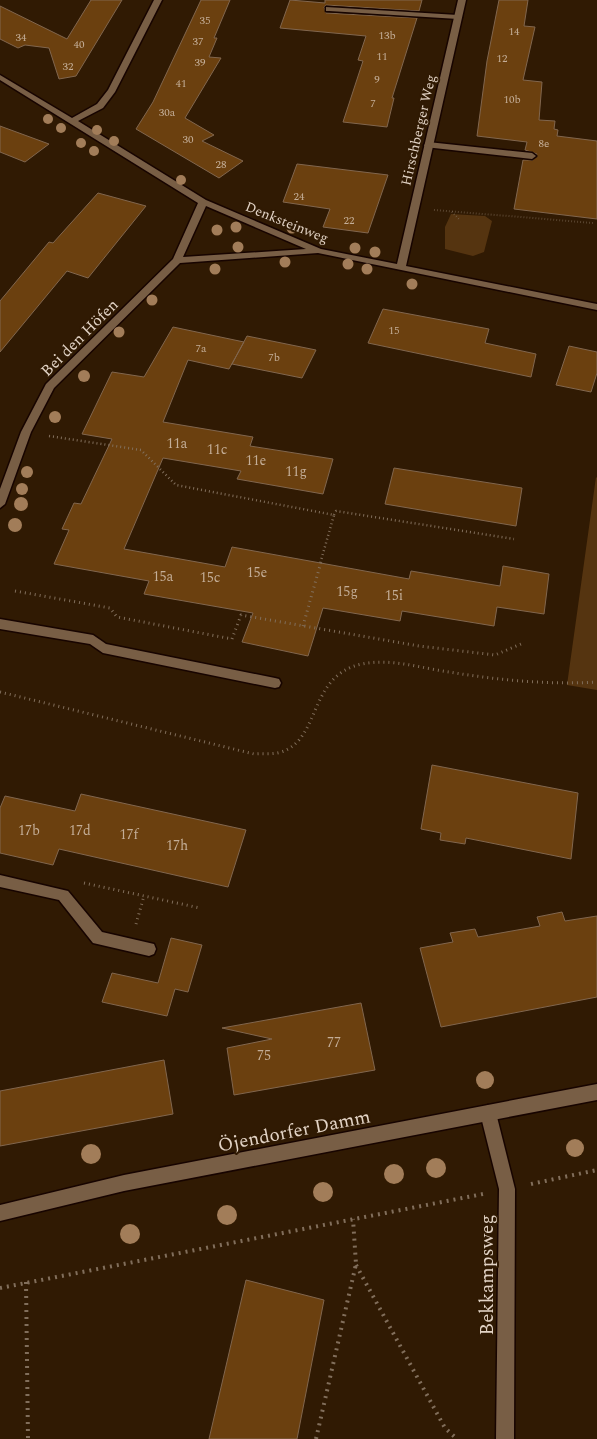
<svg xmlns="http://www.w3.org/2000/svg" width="597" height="1439" viewBox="0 0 597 1439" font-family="Spectral,serif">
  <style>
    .green { fill: #553410 }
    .building { fill: #6b400f; stroke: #81664e }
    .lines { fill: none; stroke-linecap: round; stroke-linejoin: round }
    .lane-casing { stroke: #170400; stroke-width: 3 }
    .street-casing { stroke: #170400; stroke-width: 3 }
    .secondary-casing { stroke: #170400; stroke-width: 3 }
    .path-far3 { stroke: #816e5b; stroke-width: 2; stroke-dasharray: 0.5 2.5; stroke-linecap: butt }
    .path-far2 { stroke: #816e5b; stroke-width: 2.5; stroke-dasharray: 1 3; stroke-linecap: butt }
    .path-far1 { stroke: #816e5b; stroke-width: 3; stroke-dasharray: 1 4; stroke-linecap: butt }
    .path { stroke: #816e5b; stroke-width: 4; stroke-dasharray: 2 5; stroke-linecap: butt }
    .lane { fill: #785e45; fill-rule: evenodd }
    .street { fill: #785e45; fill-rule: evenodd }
    .secondary { fill: #785e45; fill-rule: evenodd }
    .tree { fill: #a27d59 }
    .labels { text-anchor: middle; stroke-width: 4; stroke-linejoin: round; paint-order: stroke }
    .far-number-label { font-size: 11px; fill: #c4ae98 }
    .far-street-label { font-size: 14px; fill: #e2d3c5; stroke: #301a03 }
    .number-label { font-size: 14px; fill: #c4ae98 }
    .street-label { font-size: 16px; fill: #e2d3c5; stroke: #301a03 }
    .near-street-label { font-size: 19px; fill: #e2d3c5; stroke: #301a03 }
  </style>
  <rect width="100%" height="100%" fill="#301a03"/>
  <path class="green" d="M451 214 485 216 492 221 484 252 473 256 445 249V227Z
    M596 477 597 478V690L567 685Z"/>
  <path class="building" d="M91 0H122L76 76 59 79 49 48 25 45 18 48 0 39V6L67 39Z
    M201 0H230L214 38H217L209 57 221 58 185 118 214 135 202 141 243 161 219 178 136 129 153 102Z
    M290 0 325 3V0H422L419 11 326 5 324 7 326 13 417 18 392 98H394L387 127 343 122 363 61 358 60 366 36 280 28Z
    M499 0H528L524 26 535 27 523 80 542 82 539 120 555 121 554 129 558 130 557 136 597 141V219L514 209 523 160H533L537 154 525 150 527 142 477 136 487 61Z
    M0 126 49 144 25 162 0 152Z
    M297 164 388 175 368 233 323 227 330 209 283 202Z
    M98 193 146 206 88 278 67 271 0 352V301L49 242 53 243Z
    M383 309 489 329 485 343 536 354 531 377 368 343Z
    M173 327 244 342 229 369 188 360 163 422 253 437 250 446 333 459 323 494 237 479 241 471 163 458 124 549 225 567 232 547 409 579 411 571 500 586 503 566 549 574 544 614 497 607 494 626 402 611 400 621 323 608 308 656 242 642 253 613 144 594 149 581 54 564 69 530 62 529 74 503 81 504 112 439 82 434 112 372 144 377Z
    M247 336 316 350 302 378 232 364Z
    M569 346 597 352V373L591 392 556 385Z
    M394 468 522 488 516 526 385 504Z
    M432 765 578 793 571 859 466 838 465 844 440 840 441 833 421 829Z
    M81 794 246 830 228 887 59 849 53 865 0 853V808L5 796 75 811Z
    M562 912 565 921 597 916V997L441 1027 420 948 453 942 450 933 475 929 478 937 540 926 537 917Z
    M171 938 202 945 188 992 175 989 167 1016 102 1002 112 973 158 983Z
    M361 1003 375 1070 234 1095 227 1048 272 1039 222 1028Z
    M164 1060 173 1114 0 1146V1091Z
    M246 1280 324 1300 297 1439H209Z"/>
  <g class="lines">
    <g class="lane-casing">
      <path id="lane" d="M326 7 458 15 462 17 458 19 329 11H326Z
        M428 142 532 153 536 156 532 159 425 147 424 145Z
        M0 619 93 635 106 644 275 678 279 679 281 683 279 687 275 688 103 653 90 644 0 629Z
        M0 875 68 891 102 932 154 944 156 949 154 954 149 956 93 943 59 900 0 887Z"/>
    </g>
    <g class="street-casing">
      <path id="street" d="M154 0H162L115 92 103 108 78 121 206 200 321 249 397 264 458 0H466L406 266 597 304V310L318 253 180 263 54 388 31 432 5 504 0 508V489L21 432 46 384 173 259 198 203 0 80V75L72 118 97 104 108 90ZM206 206 306 249 183 257Z
        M488 1105 493 1108 496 1113 515 1189 514 1439H496L499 1189 480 1113 483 1108Z"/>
    </g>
    <g class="secondary-casing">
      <path id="secondary" d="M597 1084V1100L124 1191 0 1221V1205L124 1175Z"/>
    </g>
    <path class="path-far3" d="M434 210 594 223
      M452 212 459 219"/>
    <path class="path-far2" d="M49 436 141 450 176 485 334 515 320 564
      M334 515 336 511 514 539"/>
    <path class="path-far1" d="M15 591 110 608 117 617 232 639 241 615 419 646 495 655 521 644
      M303 626 321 562
      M0 692 254 754C263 753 272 755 281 752 321 740 308 675 362 664 390 658 421 668 449 672 498 680 547 685 597 682
      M84 883 200 908
      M136 924 144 896"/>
    <path class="path" d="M531 1184 597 1170
      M356 1265 445 1428 457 1439
      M26 1282 28 1439
      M0 1288 483 1194
      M316 1439 356 1264 353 1219"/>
    <use href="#lane" class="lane"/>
    <use href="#street" class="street"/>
    <use href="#secondary" class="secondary"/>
  </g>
  <g class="tree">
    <circle cx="48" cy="119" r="5"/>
    <circle cx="61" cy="128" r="5"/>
    <circle cx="97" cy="130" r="5"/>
    <circle cx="114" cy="141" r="5"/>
    <circle cx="81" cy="143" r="5"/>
    <circle cx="94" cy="151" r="5"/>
    <circle cx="181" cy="180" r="5"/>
    <circle cx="236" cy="227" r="5.5"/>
    <circle cx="292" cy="228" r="5.5"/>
    <circle cx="217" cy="230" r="5.5"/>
    <circle cx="238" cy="247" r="5.5"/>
    <circle cx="355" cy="248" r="5.5"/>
    <circle cx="375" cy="252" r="5.5"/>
    <circle cx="285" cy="262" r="5.5"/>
    <circle cx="348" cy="264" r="5.5"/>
    <circle cx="215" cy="269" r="5.5"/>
    <circle cx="367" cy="269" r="5.5"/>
    <circle cx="412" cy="284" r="5.5"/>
    <circle cx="152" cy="300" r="5.5"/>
    <circle cx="119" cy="332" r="5.5"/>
    <circle cx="84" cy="376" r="6"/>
    <circle cx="55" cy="417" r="6"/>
    <circle cx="27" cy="472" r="6"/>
    <circle cx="22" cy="489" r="6"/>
    <circle cx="21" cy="504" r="7"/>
    <circle cx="15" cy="525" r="7"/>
    <circle cx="485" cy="1080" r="9"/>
    <circle cx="575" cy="1148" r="9"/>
    <circle cx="91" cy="1154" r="10"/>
    <circle cx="436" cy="1168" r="10"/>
    <circle cx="394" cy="1174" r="10"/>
    <circle cx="323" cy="1192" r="10"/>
    <circle cx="227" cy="1215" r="10"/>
    <circle cx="130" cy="1234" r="10"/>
  </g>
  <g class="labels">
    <g class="far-number-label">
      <text x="205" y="24">35</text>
      <text x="514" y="35">14</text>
      <text x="387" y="39">13b</text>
      <text x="21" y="41">34</text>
      <text x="198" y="45">37</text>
      <text x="79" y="48">40</text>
      <text x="382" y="60">11</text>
      <text x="502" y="62">12</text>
      <text x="200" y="66">39</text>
      <text x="68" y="70">32</text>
      <text x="377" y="83">9</text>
      <text x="181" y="87">41</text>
      <text x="512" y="103">10b</text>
      <text x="373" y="107">7</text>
      <text x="167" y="116">30a</text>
      <text x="188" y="143">30</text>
      <text x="544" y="147">8e</text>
      <text x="221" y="168">28</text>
      <text x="299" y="200">24</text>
      <text x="349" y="224">22</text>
      <text x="394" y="334">15</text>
      <text x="201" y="352">7a</text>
      <text x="274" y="361">7b</text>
    </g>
    <g class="far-street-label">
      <text transform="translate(418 130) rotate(-77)" y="5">Hirschberger Weg</text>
      <text transform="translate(287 222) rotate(22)" y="5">Denksteinweg</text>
    </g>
    <g class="number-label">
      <text x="177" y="448">11a</text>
      <text x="217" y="454">11c</text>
      <text x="256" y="465">11e</text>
      <text x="296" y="476">11g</text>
      <text x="257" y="577">15e</text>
      <text x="163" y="581">15a</text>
      <text x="210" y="582">15c</text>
      <text x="347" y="596">15g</text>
      <text x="394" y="600">15i</text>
      <text x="29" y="835">17b</text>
      <text x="80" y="835">17d</text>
      <text x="129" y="839">17f</text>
      <text x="177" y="850">17h</text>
      <text x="334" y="1047">77</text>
      <text x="264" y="1060">75</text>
    </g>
    <g class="street-label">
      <text transform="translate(79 337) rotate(-45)" y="6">Bei den Höfen</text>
    </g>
    <g class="near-street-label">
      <text transform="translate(294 1130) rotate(-11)" y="7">Öjendorfer Damm</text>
      <text transform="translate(486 1275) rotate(-90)" y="7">Bekkampsweg</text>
    </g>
  </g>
</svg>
